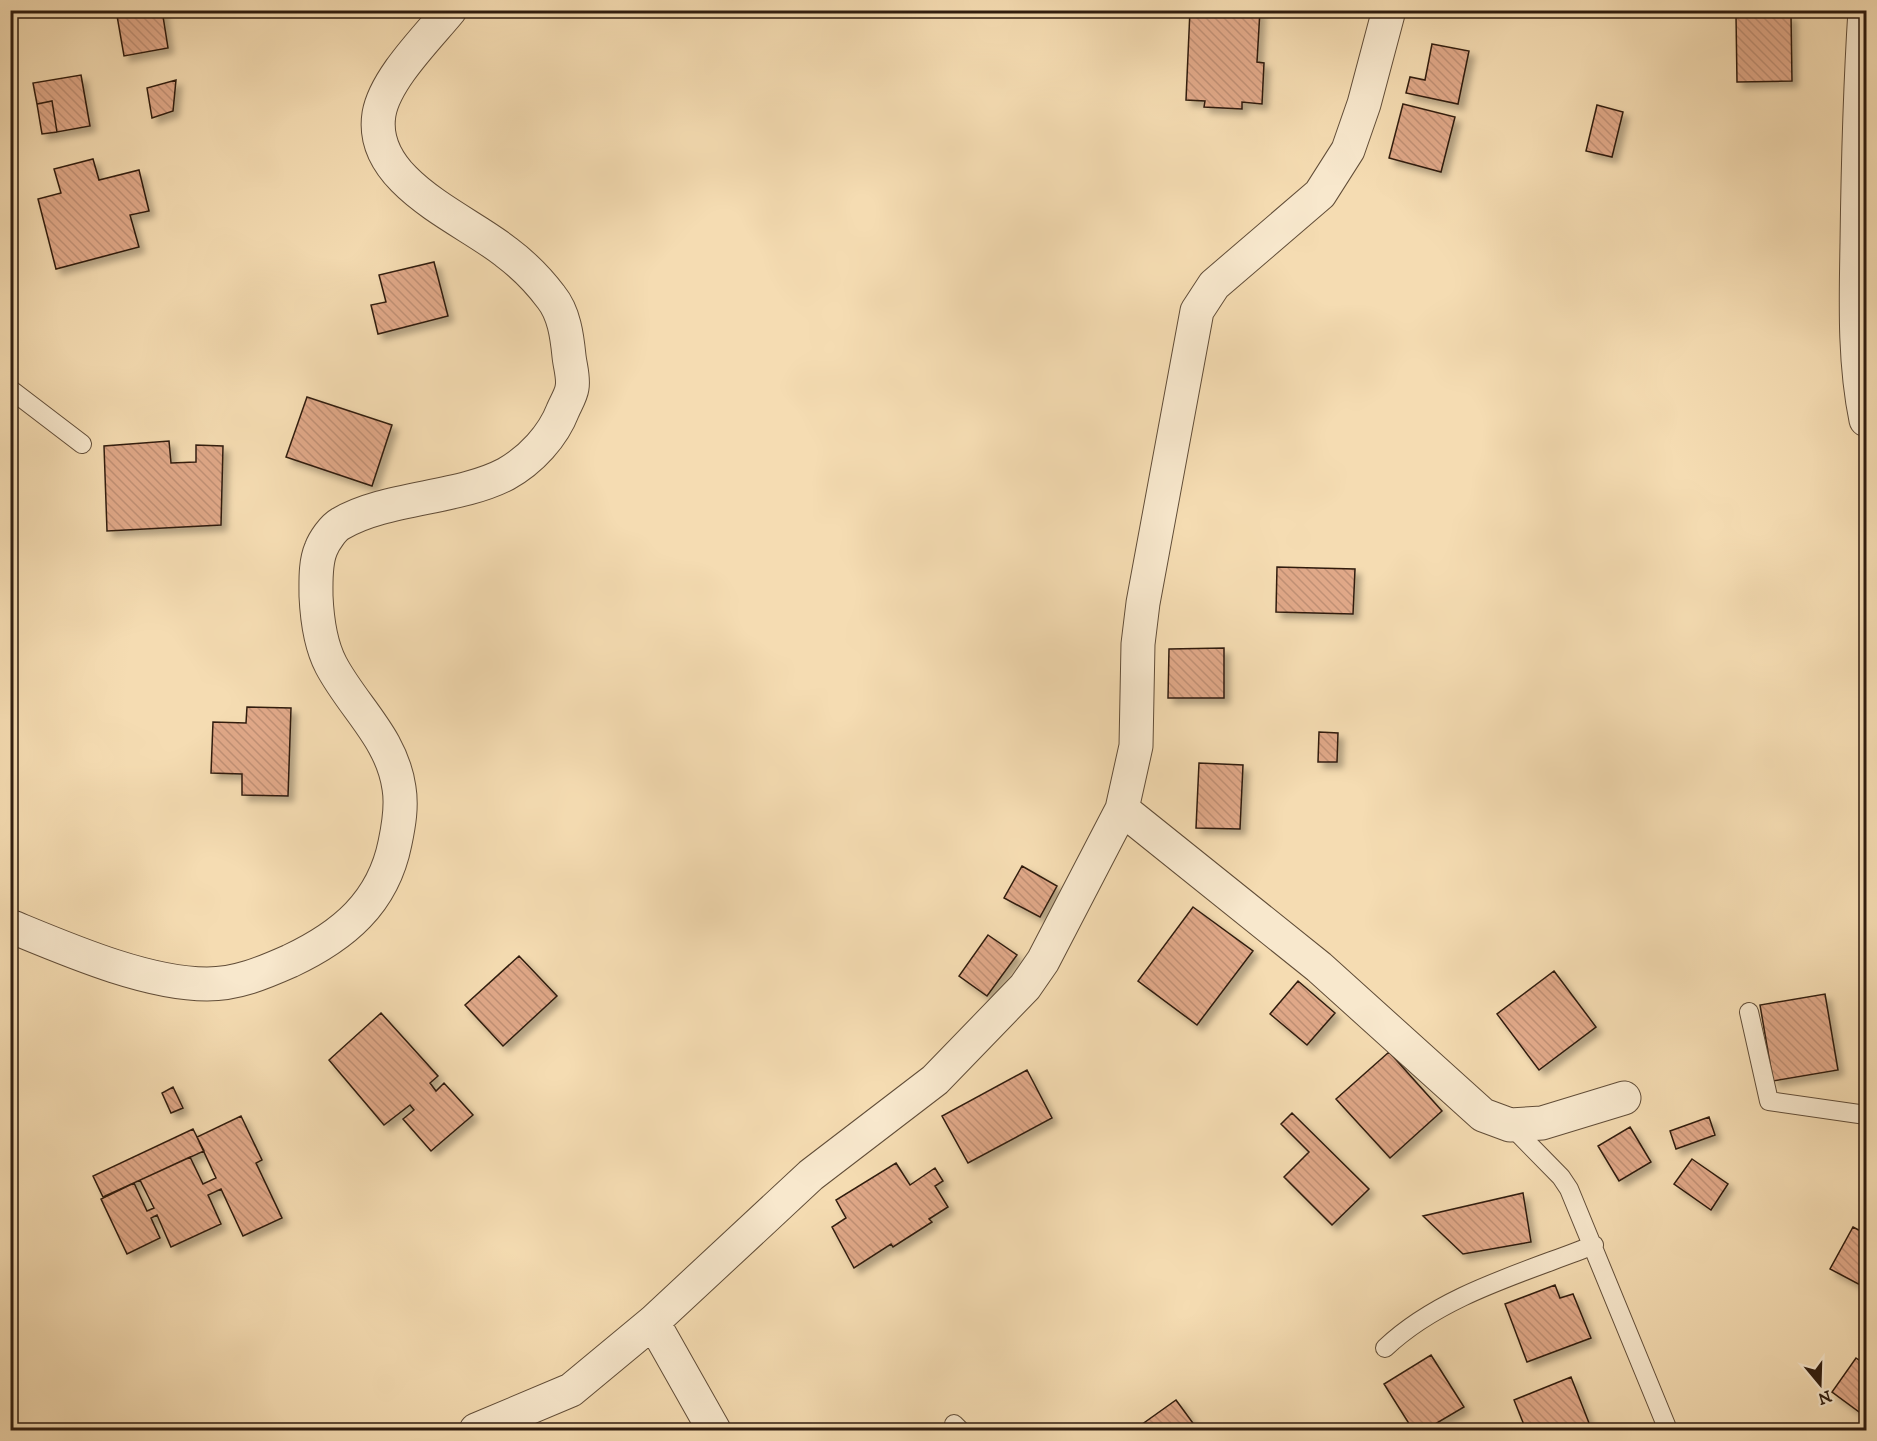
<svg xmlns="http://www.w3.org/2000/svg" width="1877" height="1441" viewBox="0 0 1877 1441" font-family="'IM FELL DW Pica',serif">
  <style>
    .building { fill: url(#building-back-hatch); stroke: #301d0f; stroke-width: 1.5; filter: url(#shadow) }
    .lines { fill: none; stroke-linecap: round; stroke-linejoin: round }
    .service-casing { stroke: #614d38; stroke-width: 20 }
    .minor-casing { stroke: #614d38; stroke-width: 35 }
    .service { stroke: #f8e8cd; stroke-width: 18 }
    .minor { stroke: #f8e8cd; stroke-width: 33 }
  </style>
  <defs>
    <pattern id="building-back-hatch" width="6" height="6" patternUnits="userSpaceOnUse" patternTransform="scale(1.5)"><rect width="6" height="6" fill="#e0a888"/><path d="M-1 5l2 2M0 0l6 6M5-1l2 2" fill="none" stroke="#c09074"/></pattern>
    <filter id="shadow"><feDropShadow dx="5.5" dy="5.5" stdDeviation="3" flood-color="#0004"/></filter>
  </defs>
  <rect width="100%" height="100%" fill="#f5dcb2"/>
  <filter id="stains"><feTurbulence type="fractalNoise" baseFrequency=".00333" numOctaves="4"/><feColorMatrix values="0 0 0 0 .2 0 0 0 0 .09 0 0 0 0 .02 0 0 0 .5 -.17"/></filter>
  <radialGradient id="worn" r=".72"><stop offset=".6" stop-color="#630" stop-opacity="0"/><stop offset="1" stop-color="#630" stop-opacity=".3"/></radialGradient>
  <path class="building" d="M116 10H162L168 48 124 56Z
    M1190 10H1260L1257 62 1264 63 1262 104 1242 102V109L1204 107 1205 101 1186 100Z
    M1791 15 1792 81 1737 82 1736 16Z
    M1432 44 1469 51 1458 104 1406 93 1410 77 1425 80Z
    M81 75 90 126 57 132 52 101 37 104 33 83Z
    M176 80 173 111 152 118 147 88Z
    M52 101 57 132 42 134 37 104Z
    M1403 104 1455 117 1441 172 1389 158Z
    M1597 105 1623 112 1612 157 1586 151Z
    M93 159 99 180 139 170 149 211 130 215 139 247 56 269 38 199 61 193 54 169Z
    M434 262 448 316 378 334 371 305 386 302 379 275Z
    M307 397 392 425 372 486 286 457Z
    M169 441 171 463 196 462V445L223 446 221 525 107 531 104 446Z
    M1277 567 1355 569 1353 614 1276 612Z
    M1224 648V698H1168L1169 649Z
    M247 707 291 708 288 796 242 795V774L211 773 213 722 246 723Z
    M1319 732 1338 733 1337 762H1318Z
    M1199 763 1243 765 1240 829 1196 828Z
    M1022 866 1057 886 1040 917 1004 898Z
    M1193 907 1253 951 1197 1025 1138 981Z
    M988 935 1017 955 987 996 959 976Z
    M519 956 557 996 503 1046 465 1005Z
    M1554 971 1596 1027 1539 1070 1497 1014Z
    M1298 981 1335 1013 1307 1045 1270 1014Z
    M1825 994 1838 1070 1773 1081 1760 1005Z
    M381 1013 438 1076 430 1083 436 1091 444 1083 473 1115 431 1151 403 1119 414 1110 410 1105 384 1125 329 1060Z
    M1389 1052 1442 1111 1390 1158 1336 1099Z
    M1027 1070 1052 1118 968 1163 942 1116Z
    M173 1087 183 1108 171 1113 162 1093Z
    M1292 1113 1369 1189 1332 1225 1284 1177 1309 1152 1281 1124Z
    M241 1116 262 1160 256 1163 282 1218 243 1236 221 1189 208 1195 221 1224 171 1247 157 1215 151 1218 160 1238 127 1254 101 1199 134 1183 147 1211 154 1208 140 1180 190 1157 203 1184 216 1178 197 1137Z
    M1709 1117 1715 1135 1676 1149 1670 1131Z
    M1630 1127 1651 1162 1619 1181 1598 1146Z
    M193 1129 204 1151 103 1197 93 1176Z
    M1692 1159 1728 1184 1711 1210 1674 1184Z
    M896 1163 910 1185 935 1168 943 1181 935 1186 948 1207 929 1219 932 1222 893 1247 891 1244 854 1268 832 1227 846 1218 836 1200Z
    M1523 1193 1531 1242 1463 1254 1423 1216Z
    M1853 1227 1866 1234V1288L1830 1269Z
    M1555 1285 1560 1298 1573 1294 1591 1338 1527 1362 1505 1304Z
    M1431 1355 1464 1407 1425 1430H1413L1384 1384Z
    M1856 1358 1866 1365V1417L1832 1392Z
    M1571 1377 1589 1423 1571 1430H1526L1514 1400Z
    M1176 1400 1198 1430H1134Z"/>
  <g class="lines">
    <g class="service-casing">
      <path id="service" d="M10 389 82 444
        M1749 1012 1769 1101 1866 1115
        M1510 1125 1561 1177 1569 1189 1668 1430
        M1385 1348C1441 1295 1523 1273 1594 1245
        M954 1424 960 1430"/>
    </g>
    <g class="minor-casing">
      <path id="minor" d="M1865 10C1860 88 1858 165 1857 243 1856 301 1854 362 1866 420
        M1122 809 1319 967 1483 1115 1510 1125 1542 1123 1624 1098
        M10 926C66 949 146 984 207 984 237 984 263 973 290 961 343 936 383 903 395 843 399 824 402 806 399 788 392 738 353 707 331 665 320 644 317 618 316 596 316 581 315 563 321 549 324 541 333 528 340 524 385 497 459 499 506 474 531 460 553 436 563 410 566 403 571 395 572 388 574 378 570 366 569 356 567 336 564 313 551 297 539 281 522 264 506 252 464 218 368 182 379 114 385 79 428 37 450 10
        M653 1322 714 1430
        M476 1430 571 1390 653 1322 811 1175 935 1080 1025 987 1043 961 1122 809 1136 746 1138 644 1143 603 1197 311 1214 285 1320 194 1348 150 1364 104 1389 10"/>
    </g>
    <use href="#service" class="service"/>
    <use href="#minor" class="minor"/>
  </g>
  <rect width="1877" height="1441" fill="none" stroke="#f5dcb2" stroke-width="36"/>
  <rect x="12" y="12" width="1853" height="1417" fill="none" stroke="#301d0f" stroke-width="3"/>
  <rect x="18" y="18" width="1841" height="1405" fill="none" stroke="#301d0f" stroke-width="1.5"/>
  <g transform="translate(1820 1384) rotate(161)" stroke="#f8e8cd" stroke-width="4.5" paint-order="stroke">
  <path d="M0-4.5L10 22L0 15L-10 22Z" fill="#301d0f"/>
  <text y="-9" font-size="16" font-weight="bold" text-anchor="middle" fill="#301d0f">N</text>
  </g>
  <rect width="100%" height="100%" filter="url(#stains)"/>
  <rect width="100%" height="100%" fill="url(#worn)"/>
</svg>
